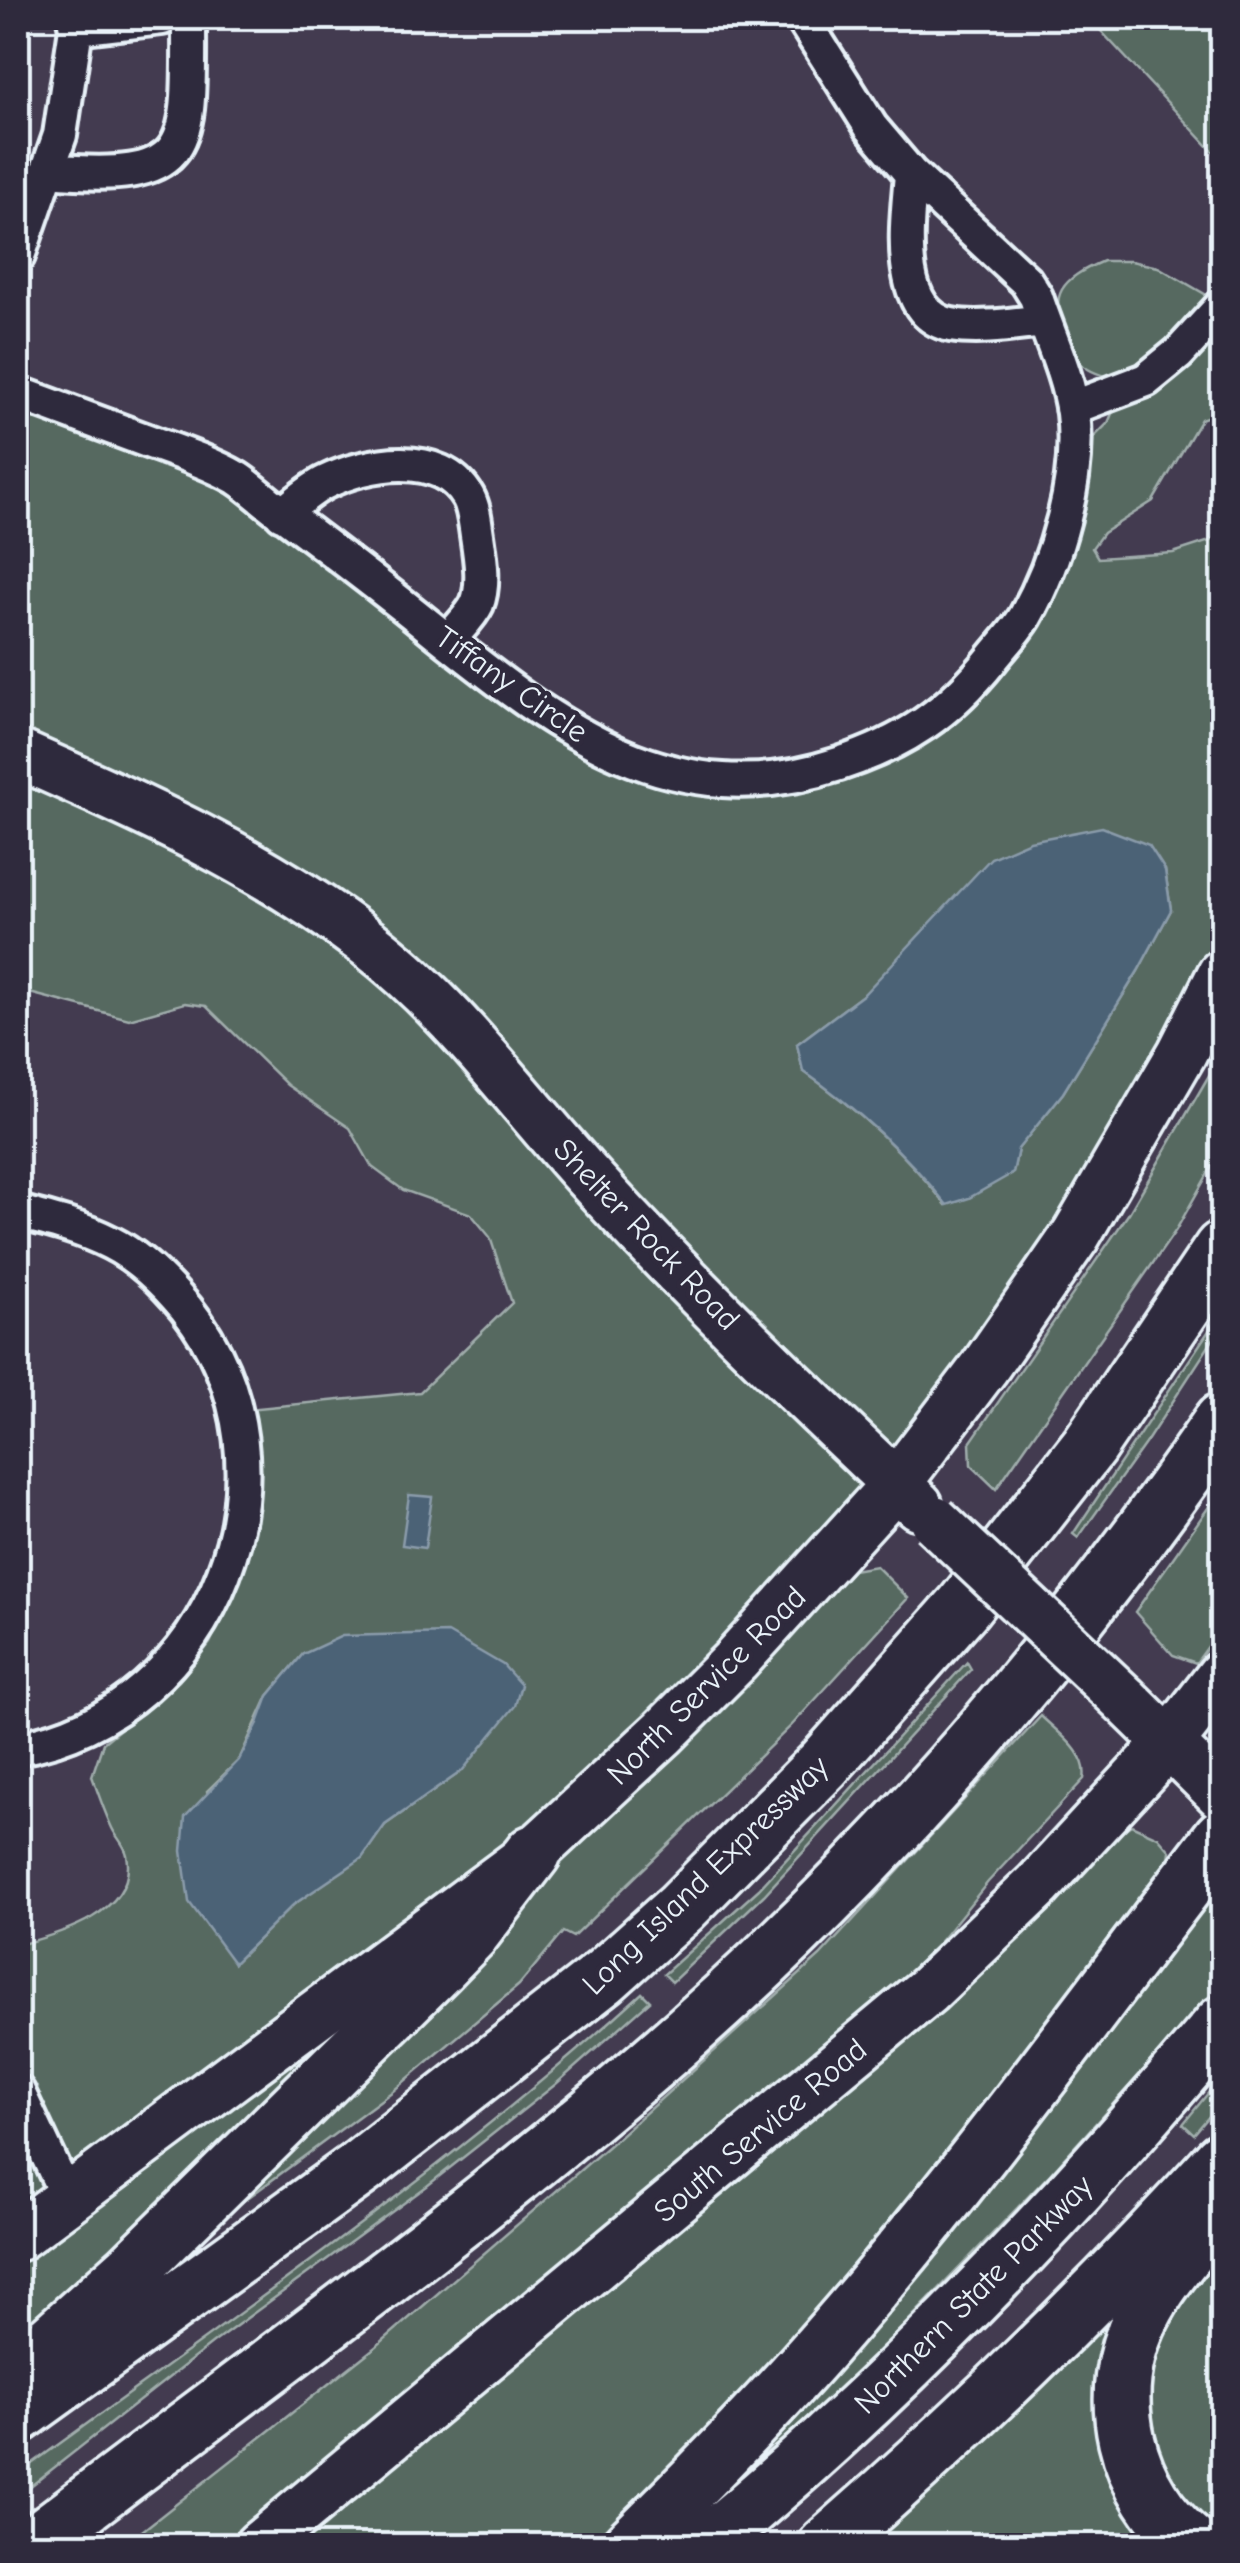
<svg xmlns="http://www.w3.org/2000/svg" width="1240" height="2563" viewBox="0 0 1240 2563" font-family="'Comic Neue',sans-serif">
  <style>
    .green { fill: #576961; stroke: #a0adac; stroke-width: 2.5; fill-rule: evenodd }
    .water { fill: #4b6276; stroke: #8a9baa; stroke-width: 2.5 }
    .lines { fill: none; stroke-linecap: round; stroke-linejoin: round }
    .street-casing { stroke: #e8f1f8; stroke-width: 40 }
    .secondary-casing { stroke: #e8f1f8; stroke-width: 55 }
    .highway-casing { stroke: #e8f1f8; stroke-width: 62 }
    .street { stroke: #2f2a3d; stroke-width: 32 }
    .secondary { stroke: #2f2a3d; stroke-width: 48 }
    .highway { stroke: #2f2a3d; stroke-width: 55 }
    .secondary-bridge-casing { stroke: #e8f1f8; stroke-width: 55; stroke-linecap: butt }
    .secondary-bridge { stroke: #2f2a3d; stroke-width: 48 }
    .labels { text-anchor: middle; stroke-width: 9; stroke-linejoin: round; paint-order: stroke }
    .street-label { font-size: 32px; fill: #e8f1f8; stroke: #2f2a3d }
  </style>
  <rect width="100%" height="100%" fill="#433b50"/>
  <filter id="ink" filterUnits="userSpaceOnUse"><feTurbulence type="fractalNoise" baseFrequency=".01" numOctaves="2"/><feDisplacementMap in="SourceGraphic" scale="20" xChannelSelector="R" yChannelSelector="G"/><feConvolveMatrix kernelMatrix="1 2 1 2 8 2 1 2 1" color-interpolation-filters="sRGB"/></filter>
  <g filter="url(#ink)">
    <path class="green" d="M1089 18H1222V161Z
      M1103 261H1131L1158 267 1222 304V411L1201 419 1153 501 1103 533 1092 548 1098 558 1173 553 1222 537V974L1130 1145 700 1697 18 2236V1945C60 1934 138 1912 127 1855 125 1845 116 1837 112 1828 104 1811 98 1793 92 1776L103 1743 179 1681 210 1643 227 1606 236 1574 237 1410 420 1392 512 1303 490 1237 471 1214 403 1190 372 1167 350 1128 287 1085 206 1006 185 1003 129 1019 18 990V395L203 462 557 723 720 779 869 754 1024 619 1079 452 1108 423 1125 383C1114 378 1099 376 1088 369 1079 364 1069 348 1065 338 1048 294 1061 279 1103 261ZM1165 870 1171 910 1138 971 1063 1093 1018 1149 1013 1173 946 1205C905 1153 857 1109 803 1071L797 1044 864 994ZM303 1654 462 1771 385 1825 362 1857 293 1905 234 1963 207 1791 239 1760 268 1696Z
      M1222 1053V1149L1176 1230 996 1489 971 1465 970 1443 1129 1213Z
      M1222 1311V1326L1147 1441 1078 1538 1073 1534Z
      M1222 1488V1627L1196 1663 1173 1655 1135 1612Z
      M876 1566 908 1598 792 1725 573 1937 563 1932 519 1985 393 2091 200 2233 361 2063 853 1570Z
      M967 1662 971 1669 764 1895 672 1982 664 1974 759 1889Z
      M1041 1716C1058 1733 1089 1753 1084 1779L988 1882 925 1960 224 2545 123 2546 378 2345 613 2142 820 1956Z
      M1131 1825 1158 1837 1170 1851 1168 1867 871 2252 697 2442 588 2545 289 2546 872 2070 1030 1925 1117 1835Z
      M1211 1878 1222 1889V1980L1210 1996 1050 2174 854 2377 696 2515Z
      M642 1993 650 2001 556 2084 427 2186 213 2343 18 2496V2474C230 2319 448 2170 642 1993Z
      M353 2011 361 2022 18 2341V2260Z
      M1222 2076V2101L1194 2134 1183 2124Z
      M1222 2217V2544L1184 2516 1151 2464 1143 2346Z
      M1107 2308 1123 2318 1148 2536 1145 2545 862 2546Z"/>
    <path class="water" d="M1102 827 1149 845 1165 870 1171 910 1138 971 1063 1093 1018 1149 1013 1173 969 1198 947 1205C905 1153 858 1109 803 1071L797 1044 864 994 991 858 1030 841Z
      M409 1495 432 1497 425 1548 402 1545Z
      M448 1633 503 1665 521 1685 515 1706 462 1771 385 1825 362 1858 293 1905 234 1963 189 1902 182 1851 185 1817 239 1760 258 1723 268 1696 303 1654 342 1636Z"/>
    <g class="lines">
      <g class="street-casing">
        <path id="street" d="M76 28 162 18
          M50 170C198 184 189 145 189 18
          M911 174C908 216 892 314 951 325 980 330 1015 324 1044 321
          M18 256 60 135 76 28 74 18
          M18 393C63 410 108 426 153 443 181 453 211 463 237 478 254 489 268 504 285 515 336 553 386 591 435 631 557 728 673 819 839 764 904 743 950 712 992 659 1003 645 1016 632 1025 617 1057 560 1081 478 1073 413 1068 375 1048 334 1036 297L1026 281 911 174 871 127 802 18
          M1072 408 1146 380 1179 353 1222 306
          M282 514C296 503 311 489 326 482 367 462 441 449 468 497 474 508 475 522 477 535 480 555 485 584 477 604 471 617 456 630 448 641
          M18 1212C50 1220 82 1228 111 1243 139 1257 166 1284 186 1308 311 1466 217 1713 18 1748
          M18 2092 68 2199"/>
      </g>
      <g class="secondary-casing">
        <path id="secondary" d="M18 754C141 808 261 861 369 944 451 1007 512 1092 581 1169 687 1286 803 1396 918 1505
          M1124 1699 1222 1795
          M18 2236 533 1853 663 1733 736 1660 896 1484 984 1368 1076 1235 1182 1053 1222 974
          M259 2546 928 1990 1038 1885 1169 1743 1222 1675"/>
      </g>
      <g class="highway-casing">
        <path id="highway" d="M18 2371 131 2270 437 1969 471 1934 533 1853
          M18 2415 360 2168 604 1977 681 1908 824 1764 964 1606 1089 1446 1222 1249
          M31 2546C239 2387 454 2234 652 2063 869 1877 1060 1656 1222 1421
          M630 2546C700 2477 770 2406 834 2332 972 2174 1095 2002 1222 1837
          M704 2546C894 2390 1064 2212 1222 2024
          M826 2546C966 2424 1098 2297 1222 2160
          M1194 2546C1124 2491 1102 2396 1142 2316 1159 2281 1186 2252 1210 2222"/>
      </g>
      <use href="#street" class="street"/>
      <use href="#secondary" class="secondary"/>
      <use href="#highway" class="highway"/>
      <g class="secondary-bridge-casing">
        <path id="secondary-bridge" d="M934 1520 1124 1699"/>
      </g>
      <use href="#secondary-bridge" class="secondary-bridge"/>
    </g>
  </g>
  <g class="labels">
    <g class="street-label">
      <text transform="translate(512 684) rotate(35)" y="11">Tiffany Circle</text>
      <text transform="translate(647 1234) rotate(46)" y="11">Shelter Rock Road</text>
      <text transform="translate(706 1685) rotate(-45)" y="11">North Service Road</text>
      <text transform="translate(705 1875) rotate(-44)" y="11">Long Island Expressway</text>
      <text transform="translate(760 2130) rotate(-40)" y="11">South Service Road</text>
      <text transform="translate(973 2294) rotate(-45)" y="11">Northern State Parkway</text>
    </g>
  </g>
  <rect width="1240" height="2563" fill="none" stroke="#2f2a3d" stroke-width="60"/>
  <rect x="30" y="30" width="1180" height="2503" fill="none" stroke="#e8f1f8" stroke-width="4" filter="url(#ink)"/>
</svg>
